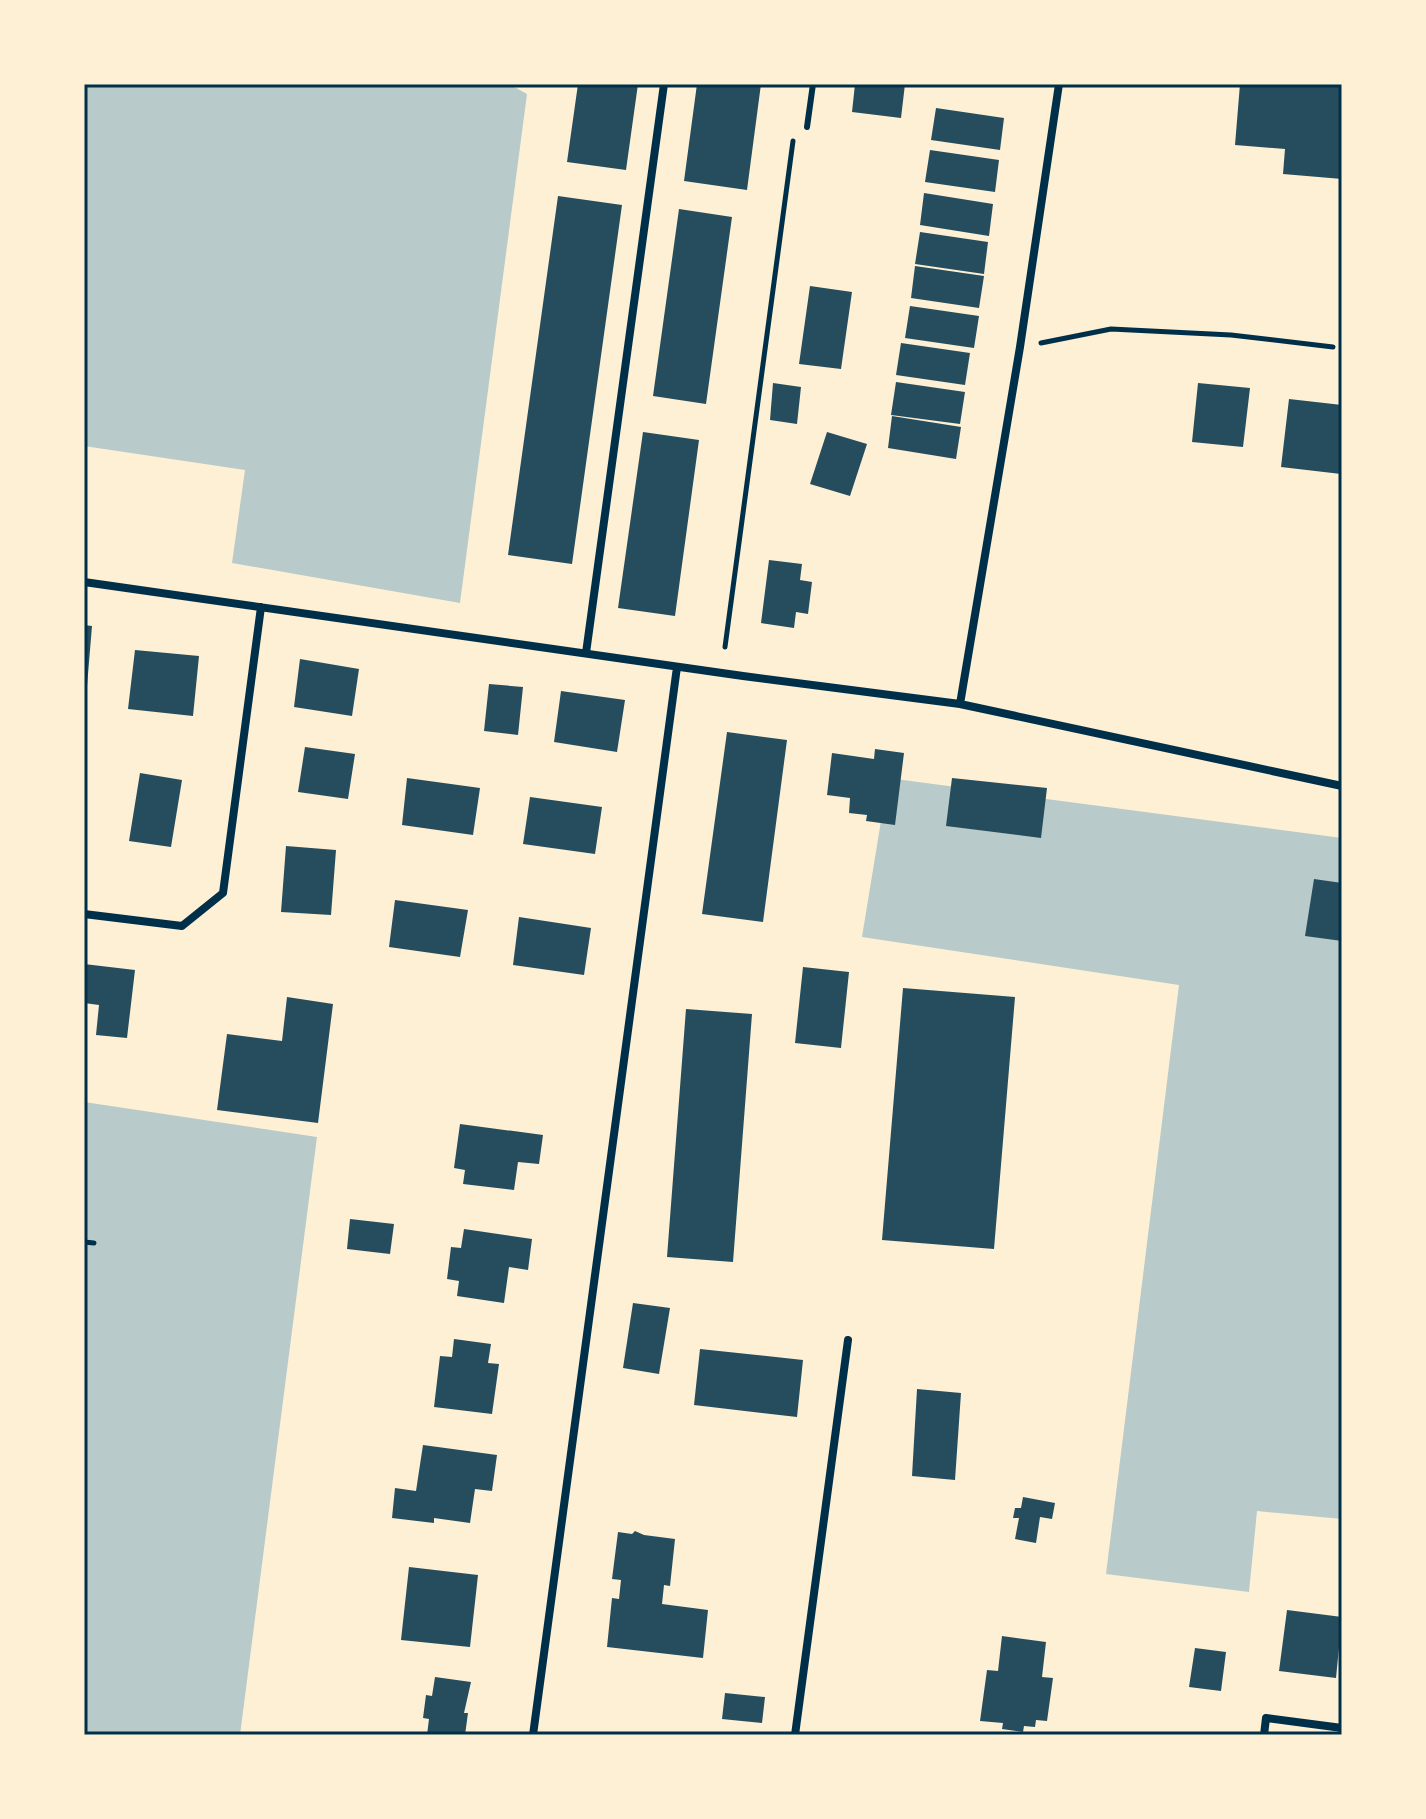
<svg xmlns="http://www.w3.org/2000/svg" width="1426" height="1819" viewBox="0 0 1426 1819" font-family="'Sofia Sans Condensed',sans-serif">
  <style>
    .green { fill: #b9caca }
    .building { fill: #264d5e }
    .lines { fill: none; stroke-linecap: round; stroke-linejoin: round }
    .path { stroke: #003049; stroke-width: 5 }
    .service { stroke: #003049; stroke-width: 6 }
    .minor { stroke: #003049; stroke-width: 8 }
    .neatline { fill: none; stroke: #003049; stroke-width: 3 }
  </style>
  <rect width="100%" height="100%" fill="#fdf0d5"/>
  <path class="green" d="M84 84H509L527 94 460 603 232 563 245 470 84 446Z
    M888 778 1342 838V1519L1257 1511 1249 1592 1106 1574 1179 985 862 937Z
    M84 1102 317 1137 240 1735H84Z"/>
  <path class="building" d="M578 84H638L626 170 567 162Z
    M697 84H761L747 190 684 181Z
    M855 84H905L901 118 852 112Z
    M1240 84H1342V179L1283 174 1285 149 1235 145Z
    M936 108 1004 118 1000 150 931 140Z
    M930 150 999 160 995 192 925 182Z
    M924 193 993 204 989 236 920 225Z
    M558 196 622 205 572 564 508 555Z
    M679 209 732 217 706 404 653 396Z
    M920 232 988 242 984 274 915 264Z
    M915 266 984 276 979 308 911 298Z
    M810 286 852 292 841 369 799 364Z
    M910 306 979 316 974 348 905 338Z
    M901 343 970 353 965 385 896 375Z
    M896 382 965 392 960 424 891 415Z
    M773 383 801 387 797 424 770 420Z
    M1198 383 1250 388 1243 447 1192 442Z
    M1289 399 1342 405 1341 474 1281 467Z
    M892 416 961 427 956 459 888 448Z
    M643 432 699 440 675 616 618 608Z
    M827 432 867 444 850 496 810 484Z
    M769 560 802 564 800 580 812 582 808 614 796 612 794 628 761 623Z
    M84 625 92 626 86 698H84Z
    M135 650 199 656 193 716 128 709Z
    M300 659 359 669 352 716 294 707Z
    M489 684 523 687 518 735 484 731Z
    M561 691 625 700 617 752 554 742Z
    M727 732 787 740 763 922 702 914Z
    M305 747 355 754 348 799 298 792Z
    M875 749 904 753 895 825 866 821 867 815 849 813 850 798 827 795 832 753 874 759Z
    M140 773 182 780 171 847 129 841Z
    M407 778 480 788 473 835 402 825Z
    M952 778 1047 788 1041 838 946 826Z
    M530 797 602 807 595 854 523 844Z
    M286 846 336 850 331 915 281 912Z
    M1314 879 1342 883V941L1305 936Z
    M395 900 468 910 460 957 389 947Z
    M519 917 591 928 584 975 513 965Z
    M84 964 135 970 127 1038 96 1035 99 1005 84 1003Z
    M803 967 849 972 841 1048 795 1043Z
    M903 988 1015 997 994 1249 882 1240Z
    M287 997 333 1004 318 1123 217 1110 227 1034 282 1041Z
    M686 1009 752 1014 733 1262 667 1257Z
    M460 1124 543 1135 539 1164 518 1162 514 1190 463 1184 465 1170 454 1168Z
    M350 1219 394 1224 390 1254 347 1249Z
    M464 1229 532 1239 528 1270 509 1267 504 1303 457 1296 459 1281 447 1279 451 1247 461 1248Z
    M633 1303 670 1308 659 1374 623 1368Z
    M454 1339 491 1344 488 1363 499 1364 492 1414 434 1407 440 1356 452 1357Z
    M700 1349 803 1360 797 1417 694 1405Z
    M917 1389 961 1393 955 1480 912 1476Z
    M423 1445 497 1455 492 1491 475 1489 470 1523 434 1518V1523L392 1518 395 1488 416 1491Z
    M1023 1497 1055 1503 1052 1519 1040 1517 1036 1543 1015 1539 1019 1518H1013L1015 1508H1021Z
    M635 1531 644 1535 675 1539 670 1586 664 1585 662 1604 708 1610 703 1658 607 1647 612 1598 619 1599 621 1580 612 1579 618 1532 632 1534Z
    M409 1567 478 1575 470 1647 401 1640Z
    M1287 1610 1342 1617 1336 1678 1279 1671Z
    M1002 1636 1046 1642 1042 1677 1053 1678 1047 1721 1036 1720 1035 1727 1024 1726 1023 1732 1002 1729 1003 1723 980 1721 987 1670 998 1671Z
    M1195 1648 1226 1652 1221 1691 1189 1687Z
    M435 1677 471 1682 464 1713H468L465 1735H427L429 1719 423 1718 426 1695 432 1696Z
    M725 1693 765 1697 762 1723 722 1719Z"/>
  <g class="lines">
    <path class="path" d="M1041 343 1111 329 1231 335 1333 347
      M725 647 793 141
      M84 1242 94 1243"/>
    <path class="service" d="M807 127 813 84"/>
    <path class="minor" d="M84 582 743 676 960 704 1342 786
      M586 653 664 84
      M960 704 1020 347 1059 84
      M84 914 182 926 223 893 261 607
      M533 1735 677 667
      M795 1735 848 1340
      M1264 1735 1266 1718 1342 1728"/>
  </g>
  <rect width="1426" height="1819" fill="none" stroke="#fdf0d5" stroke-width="172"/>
  <rect x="86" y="86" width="1254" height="1647" class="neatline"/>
</svg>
